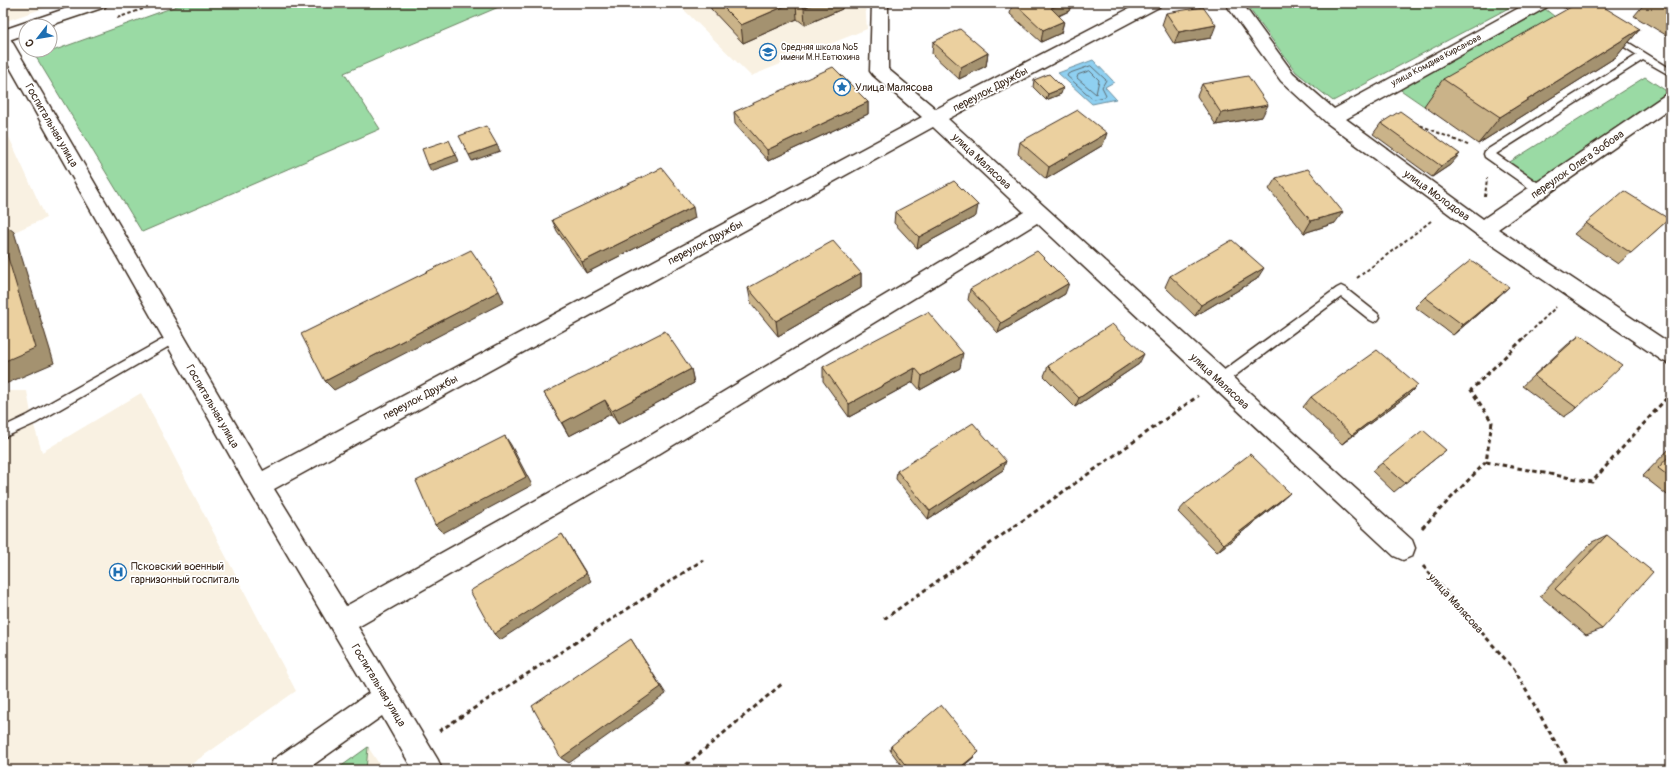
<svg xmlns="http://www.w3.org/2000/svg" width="1674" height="773" viewBox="0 0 1674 773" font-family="Pangolin,sans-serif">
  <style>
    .built { fill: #f9f1e2 }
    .green { fill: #9adaa4; stroke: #6a8261 }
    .water { fill: #8fd0f1; stroke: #6d8e9d }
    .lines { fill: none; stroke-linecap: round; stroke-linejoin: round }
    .shore { stroke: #5d6c72; stroke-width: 1 }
    .lane-casing { stroke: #3b2a1e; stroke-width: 3 }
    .street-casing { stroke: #3b2a1e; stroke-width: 3 }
    .secondary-casing { stroke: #3b2a1e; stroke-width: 3 }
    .path-far1 { stroke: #3b2a1e; stroke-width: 2; stroke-dasharray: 3.5 2.5; stroke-linecap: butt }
    .path { stroke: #3b2a1e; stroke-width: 3; stroke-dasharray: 4.5 3.5; stroke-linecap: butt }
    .lane { fill: #fff; fill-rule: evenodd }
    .street { fill: #fff; fill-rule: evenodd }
    .secondary { fill: #fff; fill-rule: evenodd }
    .wall { fill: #cab389; stroke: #3b2a1e }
    .shaded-wall { fill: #a4926f; stroke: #3b2a1e }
    .building { fill: #ebd09f; stroke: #3b2a1e }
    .labels { text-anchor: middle; stroke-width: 3.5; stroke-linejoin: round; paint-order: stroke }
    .far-poi-label { font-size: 9px; fill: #3b2a1e; stroke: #fff; text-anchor: start }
    .far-street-label { font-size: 9px; fill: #3b2a1e; stroke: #fff }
    .poi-label { font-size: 11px; fill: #3b2a1e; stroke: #fff; text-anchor: start }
    .street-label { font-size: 11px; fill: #3b2a1e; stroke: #fff }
  </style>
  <rect width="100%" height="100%" fill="#fff"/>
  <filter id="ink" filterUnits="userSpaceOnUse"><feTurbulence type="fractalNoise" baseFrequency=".025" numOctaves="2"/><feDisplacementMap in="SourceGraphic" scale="8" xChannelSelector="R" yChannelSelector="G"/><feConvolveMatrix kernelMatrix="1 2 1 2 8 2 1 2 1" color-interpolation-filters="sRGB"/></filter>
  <g filter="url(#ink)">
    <path class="built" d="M3 3H59L3 22Z
      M677 3H865L867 29 751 76Z
      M3 124 46 218 14 232 55 363 3 385Z
      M3 391H27L32 419 42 452 141 393 296 691 183 770H3Z
      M368 747 383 770H366Z"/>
    <path class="green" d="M185 3H508L344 73 380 129 142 232 36 57Z
      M1245 3H1518L1333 101 1296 72Z
      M1539 4 1565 25 1424 106 1392 84Z
      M1645 77 1671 94 1540 190 1505 165Z
      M368 747 366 770H336Z"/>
    <path class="water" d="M1093 60 1114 82 1105 87 1116 99 1092 104 1058 73Z"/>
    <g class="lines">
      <path class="shore" d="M1091 66 1106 80 1102 87 1106 95 1105 97 1093 99 1067 76 1068 74Z
        M1090 71 1099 80 1096 94 1077 78 1078 75Z"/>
      <g class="lane-casing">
        <path id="lane" d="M1559 3H1569L1588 16 1586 18H1580Z
          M1613 33 1671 69V76L1643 60 1496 154 1544 187 1545 190 1544 193H1536L1485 157 1484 154 1485 151 1637 55 1610 38 1608 36 1610 34Z
          M1341 286 1345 288 1378 314 1380 317 1378 320 1374 322 1370 320 1341 297 1224 384 1220 385 1216 384 1214 380 1216 376 1337 288Z
          M174 333 178 335 180 338 178 341 36 423 3 438V427L28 415Z"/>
      </g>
      <g class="street-casing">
        <path id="street" d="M872 3H888V69L936 109 1140 3H1161L1159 7 948 119 1412 540 1415 548 1412 556 1403 560 1394 556 1037 223 644 463 358 627 438 760 442 770H413L382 716 306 770H269L273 760 369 693 251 493 3 55V34L9 36 11 40 263 471 922 117 873 75 870 71ZM933 127 1024 212 628 449 346 606 274 489Z
          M1225 3H1242L1293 73 1334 109 1528 3H1549L1547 7 1346 119 1483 219 1665 95 1671 93V108L1498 229 1671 344V364L1663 361 1476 234 1327 123 1281 81Z"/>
      </g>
      <g class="secondary-casing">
        <path id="secondary" d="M82 3H107L105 7 48 26H26V34L3 42V30Z"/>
      </g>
      <path class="path-far1" d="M117 18 160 3
        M1415 123 1470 146
        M1485 197 1487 178
        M1357 278 1431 221
        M1525 337 1556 307"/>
      <path class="path" d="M1486 462 1592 482 1671 393
        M1422 528 1486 462 1492 422 1471 390 1526 336
        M1423 566 1514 669 1571 770
        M884 619 1198 396
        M439 731 703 560
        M680 770 783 683"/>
      <use href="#lane" class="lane"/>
      <use href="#street" class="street"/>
      <use href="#secondary" class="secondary"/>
    </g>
    <path class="wall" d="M710 3H842V9L805 25 797 19 743 43 711 9Z
      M1012 3H1072L1069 11 1059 16 1064 21 1061 33 1041 42 1010 14Z
      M1645 3H1671V38L1634 16Z
      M1166 13 1211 38 1174 44 1162 25Z
      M1640 29 1616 57 1478 144 1424 106 1443 79Z
      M933 42 988 53 986 66 959 79 932 54Z
      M1034 80 1061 94 1046 100 1033 87Z
      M1202 84 1262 117 1216 125 1197 96Z
      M868 102V114L768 161 735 124 734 112Z
      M1381 123 1450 165 1432 177 1373 134Z
      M1020 142 1103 145 1046 179 1018 154Z
      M1276 178 1335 223 1304 233 1269 189Z
      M895 212 976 216 917 248 894 223Z
      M695 218 586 273 557 231 552 220Z
      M1669 219 1618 264 1574 234 1586 223Z
      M861 273V288L778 336 751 303 748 288Z
      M1170 276 1257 279 1195 316 1165 287Z
      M970 289 1065 294 998 333 968 300Z
      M1425 297H1498L1453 335 1415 307Z
      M1580 335 1577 408 1564 417 1522 386 1567 345Z
      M1139 364 1075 407 1044 376 1048 366Z
      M823 367 960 368 920 390 913 382 849 417 823 381Z
      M691 369 694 383 618 424 611 414 569 436 544 393Z
      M1418 385 1408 395 1342 444 1303 407 1311 397Z
      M1671 447V498L1643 476Z
      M1446 450 1394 492 1372 471 1382 463Z
      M1003 470 928 519 896 479 897 471Z
      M1281 501 1217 552 1178 512 1185 504Z
      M1607 535 1602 629 1586 635 1540 596 1592 542Z
      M891 746 979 752 975 756 959 770H905L890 750Z"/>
    <path class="shaded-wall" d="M792 3H796L797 19 743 43 741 25Z
      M815 3H842V9L805 25 804 8Z
      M1063 3H1072L1069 11 1048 20 1051 8Z
      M1064 21 1061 33 1041 42 1043 30Z
      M1216 25 1211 38 1174 44 1179 32Z
      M1640 29 1616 57 1478 144 1500 117Z
      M988 53 986 66 959 79 961 67Z
      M1063 88 1061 94 1046 100 1048 94Z
      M868 102V114L768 161 767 150Z
      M1268 105 1262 117 1216 125 1221 113Z
      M1107 133 1103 145 1046 179 1049 167Z
      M497 145 500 151 472 161 469 155Z
      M452 146 459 161 431 171 428 165Z
      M1460 154 1450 165 1432 177 1441 166Z
      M978 205 976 216 917 248 919 237Z
      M693 207 695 218 586 273 582 262Z
      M1343 212 1335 223 1304 233 1311 221Z
      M3 223 14 232 54 363 3 385Z
      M1264 268 1257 279 1195 316 1201 305Z
      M861 273V288L778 336 776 321Z
      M1069 283 1065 294 998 333 1001 323Z
      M1509 287 1498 297 1453 335 1463 325Z
      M499 291 504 302 334 390 325 381Z
      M963 353 960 368 920 390 922 376Z
      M1144 354 1139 364 1075 407 1079 398Z
      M915 368 913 382 849 417V404Z
      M691 369 694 383 618 424 612 411Z
      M1418 385 1408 395 1342 444 1352 435Z
      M605 400 611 414 569 436 562 423Z
      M505 436 511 445 532 485 443 533 435 525Z
      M1006 461 1003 470 928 519 930 511Z
      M1290 493 1281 501 1217 552 1224 544Z
      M562 534 591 581 500 640 494 634Z
      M631 639 666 694 569 763 561 758Z
      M979 752 975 756 959 770H957Z"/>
    <path class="building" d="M719 3H792L741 25Z
      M798 3H815L804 8Z
      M1014 3H1063L1051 8 1064 21 1043 30Z
      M1578 3H1597L1640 29 1500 117 1443 79Z
      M1657 3H1671V11Z
      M1203 7 1216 25 1179 32 1166 13Z
      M960 29 988 53 961 67 933 42Z
      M833 67 868 102 767 150 734 112Z
      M1049 74 1063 88 1048 94 1034 80Z
      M1248 76 1268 105 1221 113 1202 84Z
      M1078 110 1107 133 1049 167 1020 142Z
      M1400 111 1460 154 1441 166 1381 123Z
      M486 126 497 145 469 155 459 136Z
      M449 140 456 155 428 165 422 149Z
      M662 168 693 207 582 262 552 220Z
      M1308 169 1343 212 1311 221 1276 178Z
      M954 181 978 205 919 237 895 212Z
      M1624 191 1669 219 1631 253 1586 223Z
      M1232 240 1264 268 1201 305 1170 276Z
      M3 241 35 348 3 362Z
      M833 241 861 273 776 321 748 288Z
      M471 250 499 291 325 381 301 334Z
      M1037 251 1069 283 1001 323 970 289Z
      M1471 260 1509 287 1463 325 1425 297Z
      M928 312 963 353 922 376 915 368 849 404 823 367Z
      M1112 324 1144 354 1079 398 1048 366Z
      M665 331 691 369 612 411 605 400 562 423 544 393Z
      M1580 335 1622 365 1577 408 1534 376Z
      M1377 350 1418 385 1352 435 1311 397Z
      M973 423 1006 461 930 511 897 471Z
      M1423 430 1446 450 1405 483 1382 463Z
      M505 436 526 477 435 525 416 481Z
      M1250 454 1290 493 1224 544 1185 504Z
      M1671 454V478L1658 468Z
      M562 534 586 574 494 634 470 591Z
      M1607 535 1653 572 1602 629 1555 589Z
      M631 639 661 687 561 758 532 706Z
      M941 705 979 752 957 770H909L891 746Z"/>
  </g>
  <defs>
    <g id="school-ring" transform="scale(0.9)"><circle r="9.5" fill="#fff" stroke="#1f6fb2" stroke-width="1.5"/><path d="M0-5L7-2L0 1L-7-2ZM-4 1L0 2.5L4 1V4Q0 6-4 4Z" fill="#1f6fb2"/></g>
    <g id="sight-ring" transform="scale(0.9)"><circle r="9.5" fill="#fff" stroke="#1f6fb2" stroke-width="1.5"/><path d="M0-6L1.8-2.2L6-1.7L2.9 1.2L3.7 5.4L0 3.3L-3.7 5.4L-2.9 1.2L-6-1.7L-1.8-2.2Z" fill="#1f6fb2"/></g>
    <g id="hospital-ring" transform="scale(0.9)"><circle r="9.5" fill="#fff" stroke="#1f6fb2" stroke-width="1.5"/><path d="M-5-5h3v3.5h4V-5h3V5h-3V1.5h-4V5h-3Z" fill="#1f6fb2"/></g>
  </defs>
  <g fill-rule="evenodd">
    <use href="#school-ring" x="768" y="52"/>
    <use href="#sight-ring" x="842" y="87"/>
    <use href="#hospital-ring" x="118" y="572"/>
  </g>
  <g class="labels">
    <g class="far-poi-label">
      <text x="781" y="50">Средняя школа №5<tspan x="781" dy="10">имени М.Н.Евтюхина</tspan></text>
    </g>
    <g class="far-street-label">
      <text transform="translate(1436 60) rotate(-28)" y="3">улица Комдива Кирсанова</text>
    </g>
    <g class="poi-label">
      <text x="855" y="91">Улица Малясова</text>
      <text x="131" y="570">Псковский военный<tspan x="131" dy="13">гарнизонный госпиталь</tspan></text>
    </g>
    <g class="street-label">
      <text transform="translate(990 89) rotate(-28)" y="4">переулок Дружбы</text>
      <text transform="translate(52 125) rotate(60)" y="4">Госпитальная улица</text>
      <text transform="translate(982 161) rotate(43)" y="4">улица Малясова</text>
      <text transform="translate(1577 164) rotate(-35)" y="4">переулок Олега Зобова</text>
      <text transform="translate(1437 195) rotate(36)" y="4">улица Молодова</text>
      <text transform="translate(705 242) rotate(-28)" y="4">переулок Дружбы</text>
      <text transform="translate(1220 381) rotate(43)" y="4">улица Малясова</text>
      <text transform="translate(420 397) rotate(-28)" y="4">переулок Дружбы</text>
      <text transform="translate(213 406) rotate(60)" y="4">Госпитальная улица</text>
      <text transform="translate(1456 603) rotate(48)" y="4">улица Малясова</text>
      <text transform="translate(379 685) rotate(59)" y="4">Госпитальная улица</text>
    </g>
  </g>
  <rect width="1674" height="773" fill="none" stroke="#fff" stroke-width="16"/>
  <rect x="8" y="8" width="1658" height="757" fill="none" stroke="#3b2a1e" stroke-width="1.5" filter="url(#ink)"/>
  <g transform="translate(38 38) rotate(239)"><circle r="19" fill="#ffffff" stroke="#b1aaa5"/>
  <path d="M0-3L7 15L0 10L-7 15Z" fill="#1f6fb2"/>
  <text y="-6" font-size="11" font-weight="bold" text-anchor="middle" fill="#3b2a1e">С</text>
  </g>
</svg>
